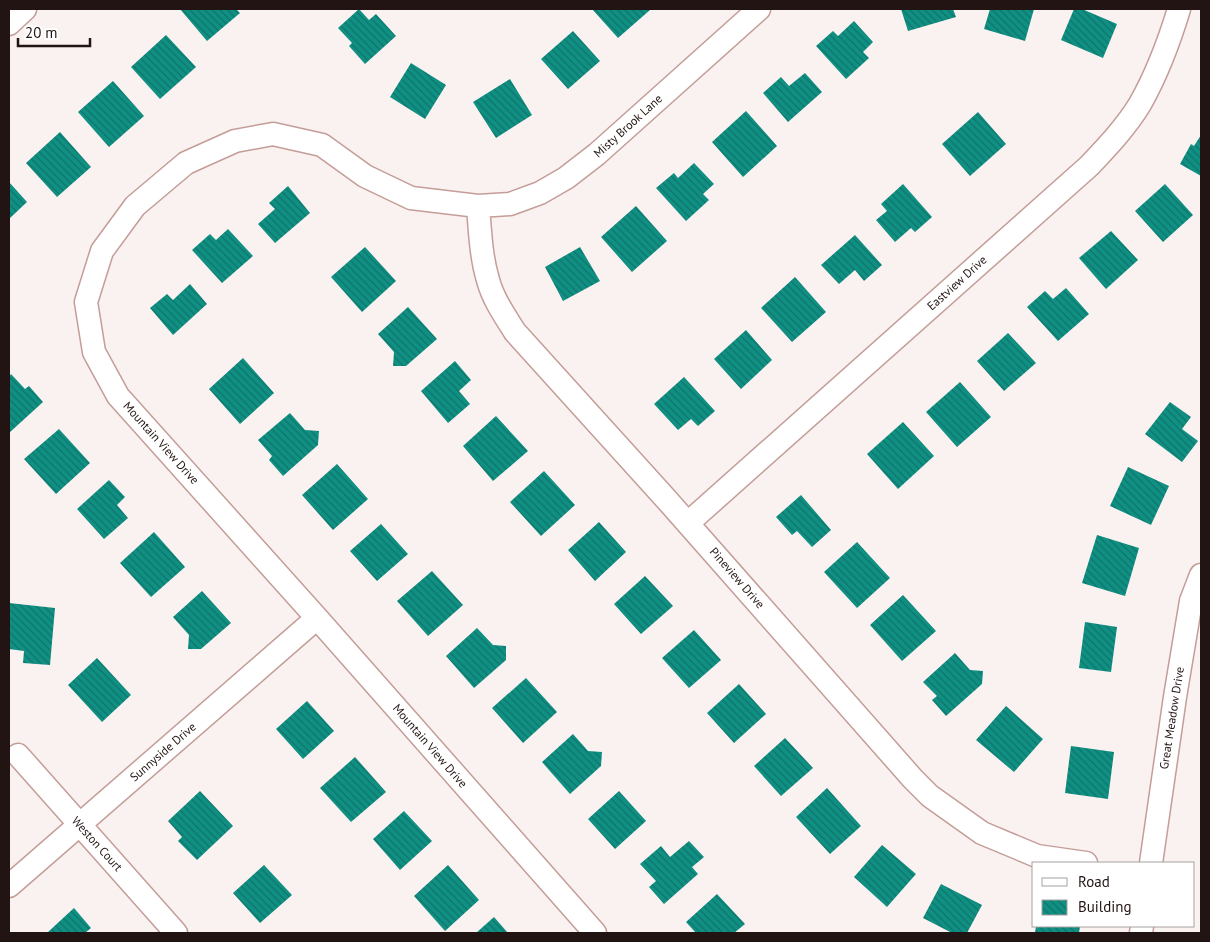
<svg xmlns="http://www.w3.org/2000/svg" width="1210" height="942" viewBox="0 0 1210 942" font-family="'PT Sans',sans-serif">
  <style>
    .building { fill: url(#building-back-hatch) }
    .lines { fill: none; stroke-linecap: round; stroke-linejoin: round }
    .street-casing { stroke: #c49d98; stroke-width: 25 }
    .street { stroke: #fff; stroke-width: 22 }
    .labels { text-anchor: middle; stroke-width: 4; stroke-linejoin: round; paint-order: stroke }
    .street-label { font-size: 12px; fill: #211412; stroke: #fff }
  </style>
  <defs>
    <pattern id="building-back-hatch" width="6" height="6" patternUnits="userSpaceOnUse" patternTransform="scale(1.25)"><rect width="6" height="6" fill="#109083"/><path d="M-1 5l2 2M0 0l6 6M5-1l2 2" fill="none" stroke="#0f746a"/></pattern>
  </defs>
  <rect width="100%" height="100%" fill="#faf2f0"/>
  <path class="building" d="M180 9H236L240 13 207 41Z
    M359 9 369 20 376 14 396 36 365 64 349 46 352 43 338 28Z
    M592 9H648L650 10 618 38Z
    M901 9H953L956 17 908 31Z
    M990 9H1034L1025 41 984 29Z
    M1074 9H1082L1117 24 1103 58 1061 40Z
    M854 21 873 42 863 52 869 58 846 79 816 46 833 31 838 36Z
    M573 31 600 61 568 89 541 59Z
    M166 35 196 67 160 99 131 67Z
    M411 63 446 85 425 119 390 97Z
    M805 73 822 92 788 122 763 93 781 77 789 86Z
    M510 79 532 115 496 138 473 102Z
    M113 81 144 116 109 147 78 112Z
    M746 111 777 146 743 177 712 142Z
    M978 112 1006 144 970 176 942 144Z
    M60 132 91 167 57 197 26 163Z
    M1201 135V176L1180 164 1191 144 1194 146Z
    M694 163 714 184 703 194 709 200 686 221 656 188 674 173 678 178Z
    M9 182 27 202 9 219Z
    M903 184 932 217 915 232 911 228 895 242 876 220 887 211 881 204Z
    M1165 184 1193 215 1163 242 1135 211Z
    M288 186 310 213 275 243 258 224 275 209 269 203Z
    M636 206 667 241 632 272 601 237Z
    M228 229 253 256 222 283 192 250 210 234 216 240Z
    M1111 231 1138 260 1106 289 1079 258Z
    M855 235 882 265 864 281 855 270 839 284 821 265Z
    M365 247 396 281 362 312 331 277Z
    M580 247 600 281 563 301 545 267Z
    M795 277 826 312 792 342 761 308Z
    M190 284 207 304 173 335 150 308 167 294 173 300Z
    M1066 288 1089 314 1058 341 1027 307 1045 291 1053 299Z
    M408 307 437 339 406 366H393L394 352 378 334Z
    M746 330 772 360 741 389 714 359Z
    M1008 333 1036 363 1004 391 977 361Z
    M243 358 274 393 240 424 209 389Z
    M455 361 471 380 459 391 470 404 448 423 421 391Z
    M11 374 25 389 29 386 43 402 9 433V377Z
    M684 377 715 411 698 426 691 419 678 430 654 404Z
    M960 382 991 417 957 447 926 412Z
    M1170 402 1191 417 1182 429 1198 441 1182 462 1145 434Z
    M290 413 305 430 319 431 318 445 283 476 269 460 272 456 258 440Z
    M496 416 528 451 493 481 463 446Z
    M903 422 934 456 898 489 867 454Z
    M59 429 90 463 56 494 24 459Z
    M337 464 368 499 333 530 302 495Z
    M1128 467 1169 486 1151 525 1110 506Z
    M544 471 575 505 541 536 510 502Z
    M109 480 125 497 117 505 128 518 104 539 77 509Z
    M801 495 831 530 812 547 797 531 792 535 776 517Z
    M599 522 626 552 595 581 568 550Z
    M381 524 408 554 377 581 350 551Z
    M154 532 185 567 151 597 120 563Z
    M1097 535 1139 548 1125 596 1082 583Z
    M857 542 890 578 857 608 824 572Z
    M432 571 463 605 428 636 397 601Z
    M645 576 673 606 641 634 614 604Z
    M202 591 231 623 201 649H188L189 635 173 617Z
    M903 595 936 631 902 661 870 625Z
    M9 603 55 608 50 665 23 663 24 651 9 649Z
    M1085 622 1117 627 1111 672 1079 668Z
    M477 628 493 645 506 646V660L474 688 446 656Z
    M694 630 721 660 689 688 662 658Z
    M955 653 970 670 983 671 982 684 946 716 932 700 937 696 923 682Z
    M97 658 131 695 102 722 68 685Z
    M526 678 557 712 523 743 492 708Z
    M739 684 766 714 734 743 707 713Z
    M307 701 334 731 303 759 276 729Z
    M1006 706 1043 739 1014 772 976 740Z
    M573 734 588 751 602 752 601 766 570 794 542 762Z
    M785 738 813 768 781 796 754 766Z
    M1071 746 1114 752 1108 799 1065 793Z
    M355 757 386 792 351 822 320 788Z
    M827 788 861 826 830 854 796 817Z
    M200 791 233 826 197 860 178 841 182 837 168 821Z
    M619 791 646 821 615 849 588 819Z
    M404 811 432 841 400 870 373 839Z
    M689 841 704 857 692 867 698 874 664 904 649 887 656 881 640 864 661 846 670 857Z
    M882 845 916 874 887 907 854 877Z
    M264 865 292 895 260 923 233 893Z
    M448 865 479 900 445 931 414 896Z
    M941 884 982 905 967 933H952L923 918Z
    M717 894 745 924 734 933H696L686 922Z
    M74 908 91 928 85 933H49L48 932Z
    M494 917 508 933H476Z
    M1036 926H1080L1079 933H1035Z"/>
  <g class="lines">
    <g class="street-casing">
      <path id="street" d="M9 24 25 9
        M478 206C480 231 481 257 488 280 493 299 505 316 515 332L667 500 913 779 930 796 982 833 1037 856 1086 863
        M688 523 1089 166C1107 147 1126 127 1140 104 1157 74 1169 42 1179 9
        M18 755 176 933
        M1151 863 1175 697 1191 601 1201 575
        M9 886 317 618
        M595 933 317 618 118 396 94 352 86 302 102 251 135 206 186 163 235 141 273 134 322 145 365 176 411 198 478 206 510 204 540 193 566 178 597 154 759 9
        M1141 933 1142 926"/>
    </g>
    <use href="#street" class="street"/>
  </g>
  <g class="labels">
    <g class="street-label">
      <text transform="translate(628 126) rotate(-42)" y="4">Misty Brook Lane</text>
      <text transform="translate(957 283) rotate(-42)" y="4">Eastview Drive</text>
      <text transform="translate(161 443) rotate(48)" y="4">Mountain View Drive</text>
      <text transform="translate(737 578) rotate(49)" y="4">Pineview Drive</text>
      <text transform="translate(1172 718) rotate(-81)" y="4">Great Meadow Drive</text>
      <text transform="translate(430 746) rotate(49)" y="4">Mountain View Drive</text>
      <text transform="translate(163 752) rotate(-41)" y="4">Sunnyside Drive</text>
      <text transform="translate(97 844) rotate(48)" y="4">Weston Court</text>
    </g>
  </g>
  <rect width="1210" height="942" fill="none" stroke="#211412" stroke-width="20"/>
  <rect x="1032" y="862" width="162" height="65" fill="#ffffff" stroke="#a6a1a0"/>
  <rect x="1042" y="878" width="25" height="8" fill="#ffffff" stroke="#a6a1a0"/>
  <text x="1078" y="887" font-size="15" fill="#211412">Road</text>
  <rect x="1042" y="900" width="25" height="15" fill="url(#building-back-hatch)" stroke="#a6a1a0"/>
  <text x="1078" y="912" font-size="15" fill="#211412">Building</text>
  <path d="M18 38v8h72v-8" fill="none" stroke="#211412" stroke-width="2.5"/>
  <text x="25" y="38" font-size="15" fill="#211412" stroke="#ffffff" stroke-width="4" paint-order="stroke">20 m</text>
</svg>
